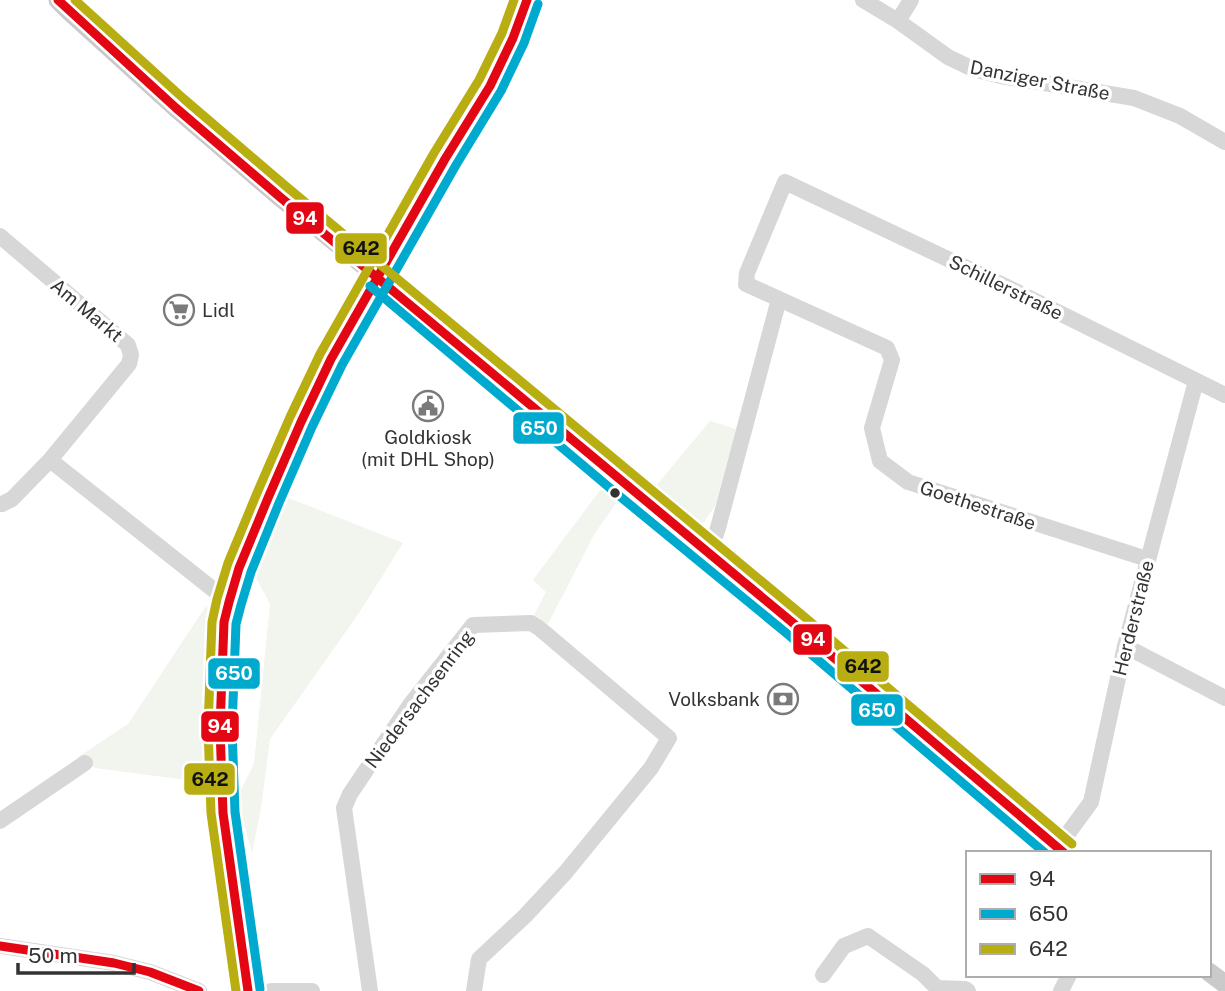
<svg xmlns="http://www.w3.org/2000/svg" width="1225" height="991" viewBox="0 0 1225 991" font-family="'Public Sans',sans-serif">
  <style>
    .green { fill: #f1f5ed }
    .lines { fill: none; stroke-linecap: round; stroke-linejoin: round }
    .minor { stroke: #d7d7d7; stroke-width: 16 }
    .major { stroke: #cacaca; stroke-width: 19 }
    .bus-1-casing { stroke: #fff; stroke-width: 14 }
    .bus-2-casing { stroke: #fff; stroke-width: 14 }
    .bus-3-casing { stroke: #fff; stroke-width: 14 }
    .bus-1 { stroke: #e30613; stroke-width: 9 }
    .bus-2 { stroke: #00a9ce; stroke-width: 9 }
    .bus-3 { stroke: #b8ae12; stroke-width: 9 }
    .bus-dot { fill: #333; stroke: #fff; stroke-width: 2.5 }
    .labels { text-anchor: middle; stroke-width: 7; stroke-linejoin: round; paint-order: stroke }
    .street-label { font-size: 19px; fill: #333; stroke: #fff }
    .poi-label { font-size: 19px; fill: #333; stroke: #fff; text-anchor: start }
    .line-badge { stroke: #fff; stroke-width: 2.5 }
    .badge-label { font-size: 19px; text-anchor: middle; font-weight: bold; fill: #fff }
    .pale-badge-label { font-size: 19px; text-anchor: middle; font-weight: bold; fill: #111 }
  </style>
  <rect width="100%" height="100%" fill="#fff"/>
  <path class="green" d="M710 421 736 429 715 506 702 525 656 486Z
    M601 489 617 502 595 533 548 624 534 615 546 592 533 580Z
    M286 497 403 543 359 613 270 739 261 808 252 853 237 798 254 764 270 604 256 578Z
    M206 606 218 623 211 650 208 728 210 783 95 768 78 757 128 724Z"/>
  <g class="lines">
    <path class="minor" d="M863 0 898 21 948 57 973 69 1001 76 1134 98 1180 116 1225 142
      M898 21 911 0
      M0 236 128 345 131 355 129 364 50 460 229 602
      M378 277 490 86 513 38 527 0
      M779 299 887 348 892 360 872 428 880 461 908 482 1147 559
      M0 504H2L12 499 50 460
      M704 550 716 534 718 528 779 299 746 284 747 273 785 182 1007 287 1225 395
      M1125 646 1225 698
      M0 821 85 763
      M1058 847 1091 802 1125 646 1196 381
      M0 946 114 963 150 972 199 991
      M823 975 844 946 868 936 923 974 937 988 965 989 968 991
      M271 991H312
      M370 991 344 808 350 794 410 705 473 625 531 623 539 628 669 738 651 768 565 873 525 916 479 959 474 991
      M1061 991 1069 975"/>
    <path class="major" d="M58 0 70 12 176 108 280 197 378 277 625 485 793 623 896 712 1064 853
      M1209 972 1225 984
      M248 991 223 813 220 728 224 622 239 568 301 422 331 359 378 277"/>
    <g class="bus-1-casing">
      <path id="bus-1" d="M58 0 176 108 280 197 793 623 1064 853
        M0 946 114 963 150 972 199 991
        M248 991 223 813 220 728 224 622 229 602 239 568 268 498 301 422 331 359 445 159 490 86 513 38 527 0"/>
    </g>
    <g class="bus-2-casing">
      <path id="bus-2" d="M370 286 617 494 785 632 1045 853
        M260 989 235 812 232 728 236 624 241 605 251 572 279 503 312 427 342 365 456 165 501 91 524 43 538 4"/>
    </g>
    <g class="bus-3-casing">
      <path id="bus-3" d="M75 0 184 99 288 188 801 614 1072 844
        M236 991 211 813 208 728 212 622 217 599 228 563 257 493 290 417 320 354 434 153 479 80 502 33 514 0"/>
    </g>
    <use href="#bus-1" class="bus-1"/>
    <use href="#bus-2" class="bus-2"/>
    <use href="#bus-3" class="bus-3"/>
  </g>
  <defs>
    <g id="supermarket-ring" transform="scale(1.575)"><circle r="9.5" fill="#fff" stroke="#7a7a7a" stroke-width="1.5"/><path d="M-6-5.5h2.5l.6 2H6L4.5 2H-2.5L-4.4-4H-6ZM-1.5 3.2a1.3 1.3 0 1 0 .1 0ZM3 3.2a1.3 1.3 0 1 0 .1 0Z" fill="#7a7a7a"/></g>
    <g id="civic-ring" transform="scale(1.575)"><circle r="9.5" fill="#fff" stroke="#7a7a7a" stroke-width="1.5"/><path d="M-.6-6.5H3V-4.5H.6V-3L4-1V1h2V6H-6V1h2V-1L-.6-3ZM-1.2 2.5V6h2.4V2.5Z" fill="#7a7a7a"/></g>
    <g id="bank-ring" transform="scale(1.575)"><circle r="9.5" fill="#fff" stroke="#7a7a7a" stroke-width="1.5"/><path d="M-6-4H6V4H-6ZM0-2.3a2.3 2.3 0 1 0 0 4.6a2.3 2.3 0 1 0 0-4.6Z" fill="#7a7a7a"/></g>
  </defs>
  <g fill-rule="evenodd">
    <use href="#supermarket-ring" x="179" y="310"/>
    <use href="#civic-ring" x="428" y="406"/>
    <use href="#bank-ring" x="783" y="699"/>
  </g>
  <circle class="bus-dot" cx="615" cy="493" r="6"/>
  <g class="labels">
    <g class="street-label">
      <text transform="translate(1040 80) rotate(11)" y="7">Danziger Straße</text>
      <text transform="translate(1006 287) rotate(26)" y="7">Schillerstraße</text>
      <text transform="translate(87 310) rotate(40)" y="7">Am Markt</text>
      <text transform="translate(978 505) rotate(18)" y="7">Goethestraße</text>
      <text transform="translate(1133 618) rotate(-76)" y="7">Herderstraße</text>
      <text transform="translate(419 699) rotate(-53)" y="7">Niedersachsenring</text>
    </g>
    <g class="poi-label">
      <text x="202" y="317">Lidl</text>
      <text x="428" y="444" text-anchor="middle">Goldkiosk<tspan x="428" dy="22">(mit DHL Shop)</tspan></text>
      <text x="760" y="706" text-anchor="end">Volksbank</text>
    </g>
  </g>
  <g class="line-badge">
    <rect x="285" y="201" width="40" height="34" rx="7" fill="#e30613"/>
    <rect x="334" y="232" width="54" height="33" rx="7" fill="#b8ae12"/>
    <rect x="512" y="411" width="53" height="34" rx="7" fill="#00a9ce"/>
    <rect x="792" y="623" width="41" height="33" rx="7" fill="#e30613"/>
    <rect x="836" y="650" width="54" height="33" rx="7" fill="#b8ae12"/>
    <rect x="207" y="657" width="54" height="33" rx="7" fill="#00a9ce"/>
    <rect x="850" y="693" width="54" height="34" rx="7" fill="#00a9ce"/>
    <rect x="200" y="710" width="40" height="33" rx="7" fill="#e30613"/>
    <rect x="183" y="762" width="53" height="34" rx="7" fill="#b8ae12"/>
  </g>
  <g class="badge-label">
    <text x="305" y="225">94</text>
    <text x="539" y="435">650</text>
    <text x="813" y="646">94</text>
    <text x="234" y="680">650</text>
    <text x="877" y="717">650</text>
    <text x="220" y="733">94</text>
  </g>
  <g class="pale-badge-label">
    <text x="361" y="255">642</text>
    <text x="863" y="673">642</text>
    <text x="210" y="786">642</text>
  </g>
  <rect x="966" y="851" width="245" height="126" fill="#ffffff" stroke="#adadad" stroke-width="2"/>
  <rect x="980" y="874" width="35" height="10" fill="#e30613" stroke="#adadad" stroke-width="2"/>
  <text x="1029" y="886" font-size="21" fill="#333333">94</text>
  <rect x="980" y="909" width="35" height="10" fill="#00a9ce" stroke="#adadad" stroke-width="2"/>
  <text x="1029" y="921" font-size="21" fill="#333333">650</text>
  <rect x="980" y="944" width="35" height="10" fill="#b8ae12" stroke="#adadad" stroke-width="2"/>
  <text x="1029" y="956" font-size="21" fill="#333333">642</text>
  <path d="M18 963v10h116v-10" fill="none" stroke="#333333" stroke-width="3.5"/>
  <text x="28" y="963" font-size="21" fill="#333333" stroke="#ffffff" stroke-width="5" paint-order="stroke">50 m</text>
</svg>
